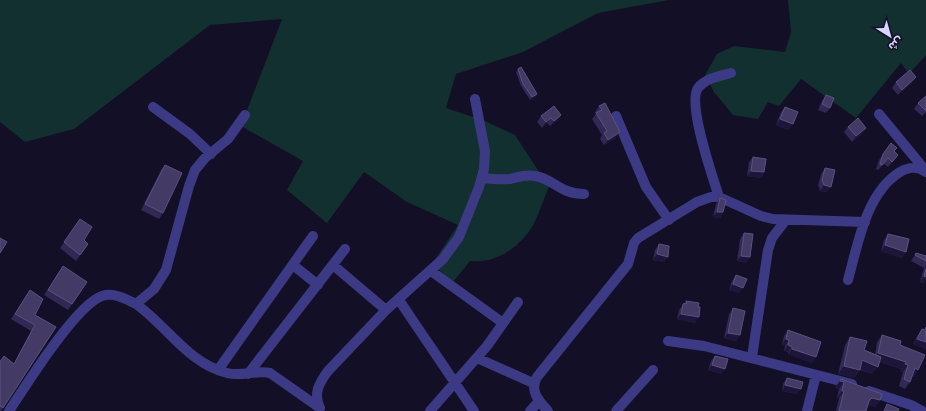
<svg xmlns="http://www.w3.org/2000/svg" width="926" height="411" viewBox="0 0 926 411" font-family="Manrope,'Noto Sans Arabic',sans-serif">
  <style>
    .green { fill: #12302f }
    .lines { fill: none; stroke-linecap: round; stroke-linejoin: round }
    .minor { stroke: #3d3a85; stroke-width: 10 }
    .wall { fill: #312854 }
    .shaded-wall { fill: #1d163a }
    .building { fill: #433a66; stroke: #5a527e }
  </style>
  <rect width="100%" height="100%" fill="#130f26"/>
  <path class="green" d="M0 0H669L598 13 523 52 456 74 446 108 485 121 515 135 549 187C543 200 539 215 532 227 519 248 495 264 470 261L453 282 432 264 458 225 407 202 364 172 327 223 287 190 303 161 241 126 282 19 210 25 74 129 25 142 0 122Z
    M788 0H926V55L909 74 901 63 856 118 801 79 779 106 768 102 758 119 733 115 714 92 705 75 717 54 734 46 785 52 791 32Z"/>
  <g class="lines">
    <path class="minor" d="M153 107 190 134 211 154
      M879 114 926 171
      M616 116 646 187 669 220
      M482 178C491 179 501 180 510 179 519 177 526 174 535 176 554 179 560 194 584 194
      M719 197C713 178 687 104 698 88 706 78 720 76 731 73
      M293 265 318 285
      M333 265 386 310
      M431 271 503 323
      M848 280C858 244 866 193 900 172 909 167 917 166 926 172
      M399 300 474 411
      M136 304 154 289 166 270 189 186 195 170 205 158 228 139 245 115
      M668 341 704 346 852 384
      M752 357 768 250 772 238 785 221
      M477 358 533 383
      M218 370 313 236
      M248 374 345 249
      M869 391 911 405 922 411
      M320 408C313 394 319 383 328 371L386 310 443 259 459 237 479 187 484 169 485 151 475 99
      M9 411C26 385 76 305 102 296 114 292 126 299 136 304 167 326 189 364 227 373 241 377 255 370 270 373L320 408
      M430 411 487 346 518 302
      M530 411 539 401
      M548 411C539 401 529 391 537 377L628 264 634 243 638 238 697 202 711 197H719L761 216 773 219 865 222
      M616 411 653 370
      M807 411 816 375"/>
  </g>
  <path class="wall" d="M518 69 537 94 535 97 530 100 521 86 516 72Z
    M916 77 912 83 898 95 892 88 896 82Z
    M826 95 830 108 826 113 818 110 822 101Z
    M926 96V112L922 116 914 109 918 103Z
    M599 106 616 138 604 145 600 139 602 135 592 119 596 114 595 112Z
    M785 107 789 130 776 125 781 112Z
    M561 115 557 121 550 126 547 123 542 128 537 122 541 116Z
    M848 127 862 134 852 142 844 132Z
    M891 143 894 152V160L888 167 884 164 878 170 876 169 879 160Z
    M753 157 764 172 761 178 747 176 749 162Z
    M165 165 163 213 159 219 141 210 161 170Z
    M825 168 827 192 820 191 818 185 821 174Z
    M720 198 723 212 720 218 713 217 716 204Z
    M80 219 84 240 88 244 76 261 60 248Z
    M744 233 746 263 737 261 740 239Z
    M888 234 902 258 881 251 884 240Z
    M659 244 668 257 664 262 653 260 655 250Z
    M916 253 926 256V279L923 283 920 282 924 268 911 261Z
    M59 272 87 282 68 310 44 295Z
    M736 275 739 293 729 290 732 281Z
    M30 290 35 315 56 327 1 411H0V361L4 356 14 364 31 331 11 319Z
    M686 301 698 307 695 323 677 319 679 310Z
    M733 308 740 335 736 341 724 338 729 314Z
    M926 327V349L913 344 918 335 922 329 924 330Z
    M788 330 812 363 788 354V352L784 351 785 346 782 344 784 336Z
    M882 335 900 345 918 370 914 377 912 376 910 382 905 389 899 386 903 372 900 371 901 369 879 362 872 374 860 370 854 378 838 374 845 345 850 337 864 350 875 354 877 342Z
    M715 356 721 374 708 370 711 361Z
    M787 378 797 394 782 391 783 384Z
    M841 379 880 400 875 407 868 405 866 411H836L839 398H837L839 389 835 388 836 386Z"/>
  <path class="shaded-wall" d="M916 77 912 83 898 95 902 90Z
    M537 94 535 97 530 100 532 97Z
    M561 115 557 121 550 126 554 121Z
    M551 118 547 123 542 128 546 122Z
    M780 119 793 124 789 130 776 125Z
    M866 128 862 134 852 142 856 136Z
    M620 132 616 138 604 145 608 140Z
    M751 171 764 172 761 178 747 176Z
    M824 185 831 187 827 192 820 191Z
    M717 212H723L720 218 713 217Z
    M885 245 906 252 902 258 881 251Z
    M657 254 668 257 664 262 653 260Z
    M741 256 750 257 746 263 737 261Z
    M924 276 926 277V279L923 283 920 282Z
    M733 284 743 288 739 293 729 290Z
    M681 314 699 317 695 323 677 319Z
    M728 333 740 335 736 341 724 338Z
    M786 339 789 340 785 346 782 344Z
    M917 339 926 342V349L913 344Z
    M788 345 792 347 788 352 784 351Z
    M792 349 816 357 812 363 788 354Z
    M878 353 906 362 901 369 874 360Z
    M862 360 878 367 872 374 856 368Z
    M905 364 908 365 903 372 900 371Z
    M712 365 725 369 721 374 708 370Z
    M844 366 860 370 854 378 838 374Z
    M915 368 918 370 914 377 910 375Z
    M840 381 844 382 839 389 835 388Z
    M785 385 801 389 797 394 782 391Z
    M842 391H844L839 398H837Z
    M872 398 880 400 875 407 867 405 869 401Z"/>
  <path class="building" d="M521 67 537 94 532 97 523 84 518 69Z
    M910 70 916 77 902 90 896 82Z
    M826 95 834 98 830 108 822 104Z
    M926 96V111L918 103Z
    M605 103 620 132 608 140 604 133 607 131 596 113 602 110 599 106Z
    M554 106 561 115 554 121 551 118 546 122 541 116Z
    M785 107 798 112 793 124 780 119Z
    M858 118 866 128 856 136 848 127Z
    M891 143 897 148 894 151 898 155 892 162 888 158 882 165 880 164 883 154Z
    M753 157 766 159 764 172 751 171Z
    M165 165 182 173 163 213 145 204Z
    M825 168 835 170 831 187 824 185 822 180Z
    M720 198 726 200 723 212H717Z
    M80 219 92 227 84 240 88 244 80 255 64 242Z
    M744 233 753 234 750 257 741 256Z
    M888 234 909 239 906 252 885 245Z
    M0 238 7 242 0 253Z
    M659 244 669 246 668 257 657 254Z
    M916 253 926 256V261L915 255Z
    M63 266 87 282 72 304 48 290Z
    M926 269V277L924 276Z
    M736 275 747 279 743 288 733 284Z
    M30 290 43 299 35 315 56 327 3 408 0 406V362L4 356 14 364 35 325 15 314Z
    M686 301 699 303 698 307H700L699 317 681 314 683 304 687 303Z
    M733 308 745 311 740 335 728 333Z
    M926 327V342L917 339 922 329 925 330Z
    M788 330 821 342 816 357 792 349V347L788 345 789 340 786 339Z
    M882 335 901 341 900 345 925 355 918 370 915 368 910 382 904 379 908 365 905 364 906 362 878 353Z
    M850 337 867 341 864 350 881 357 878 367 862 360 860 370 844 366Z
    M715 356 728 359 725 369 712 365Z
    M787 378 803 382 801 389 785 385Z
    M841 379 882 394 880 400 872 398 869 401 866 411H839L844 391H842L844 382 840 381Z
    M887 404 899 409 898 411H884Z"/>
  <g transform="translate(890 36) rotate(143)" stroke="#130f26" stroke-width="3" paint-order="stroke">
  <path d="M0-3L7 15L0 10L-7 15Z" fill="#d9d4ff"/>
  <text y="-6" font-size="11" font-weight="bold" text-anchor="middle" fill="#d9d4ff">ش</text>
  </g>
</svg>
